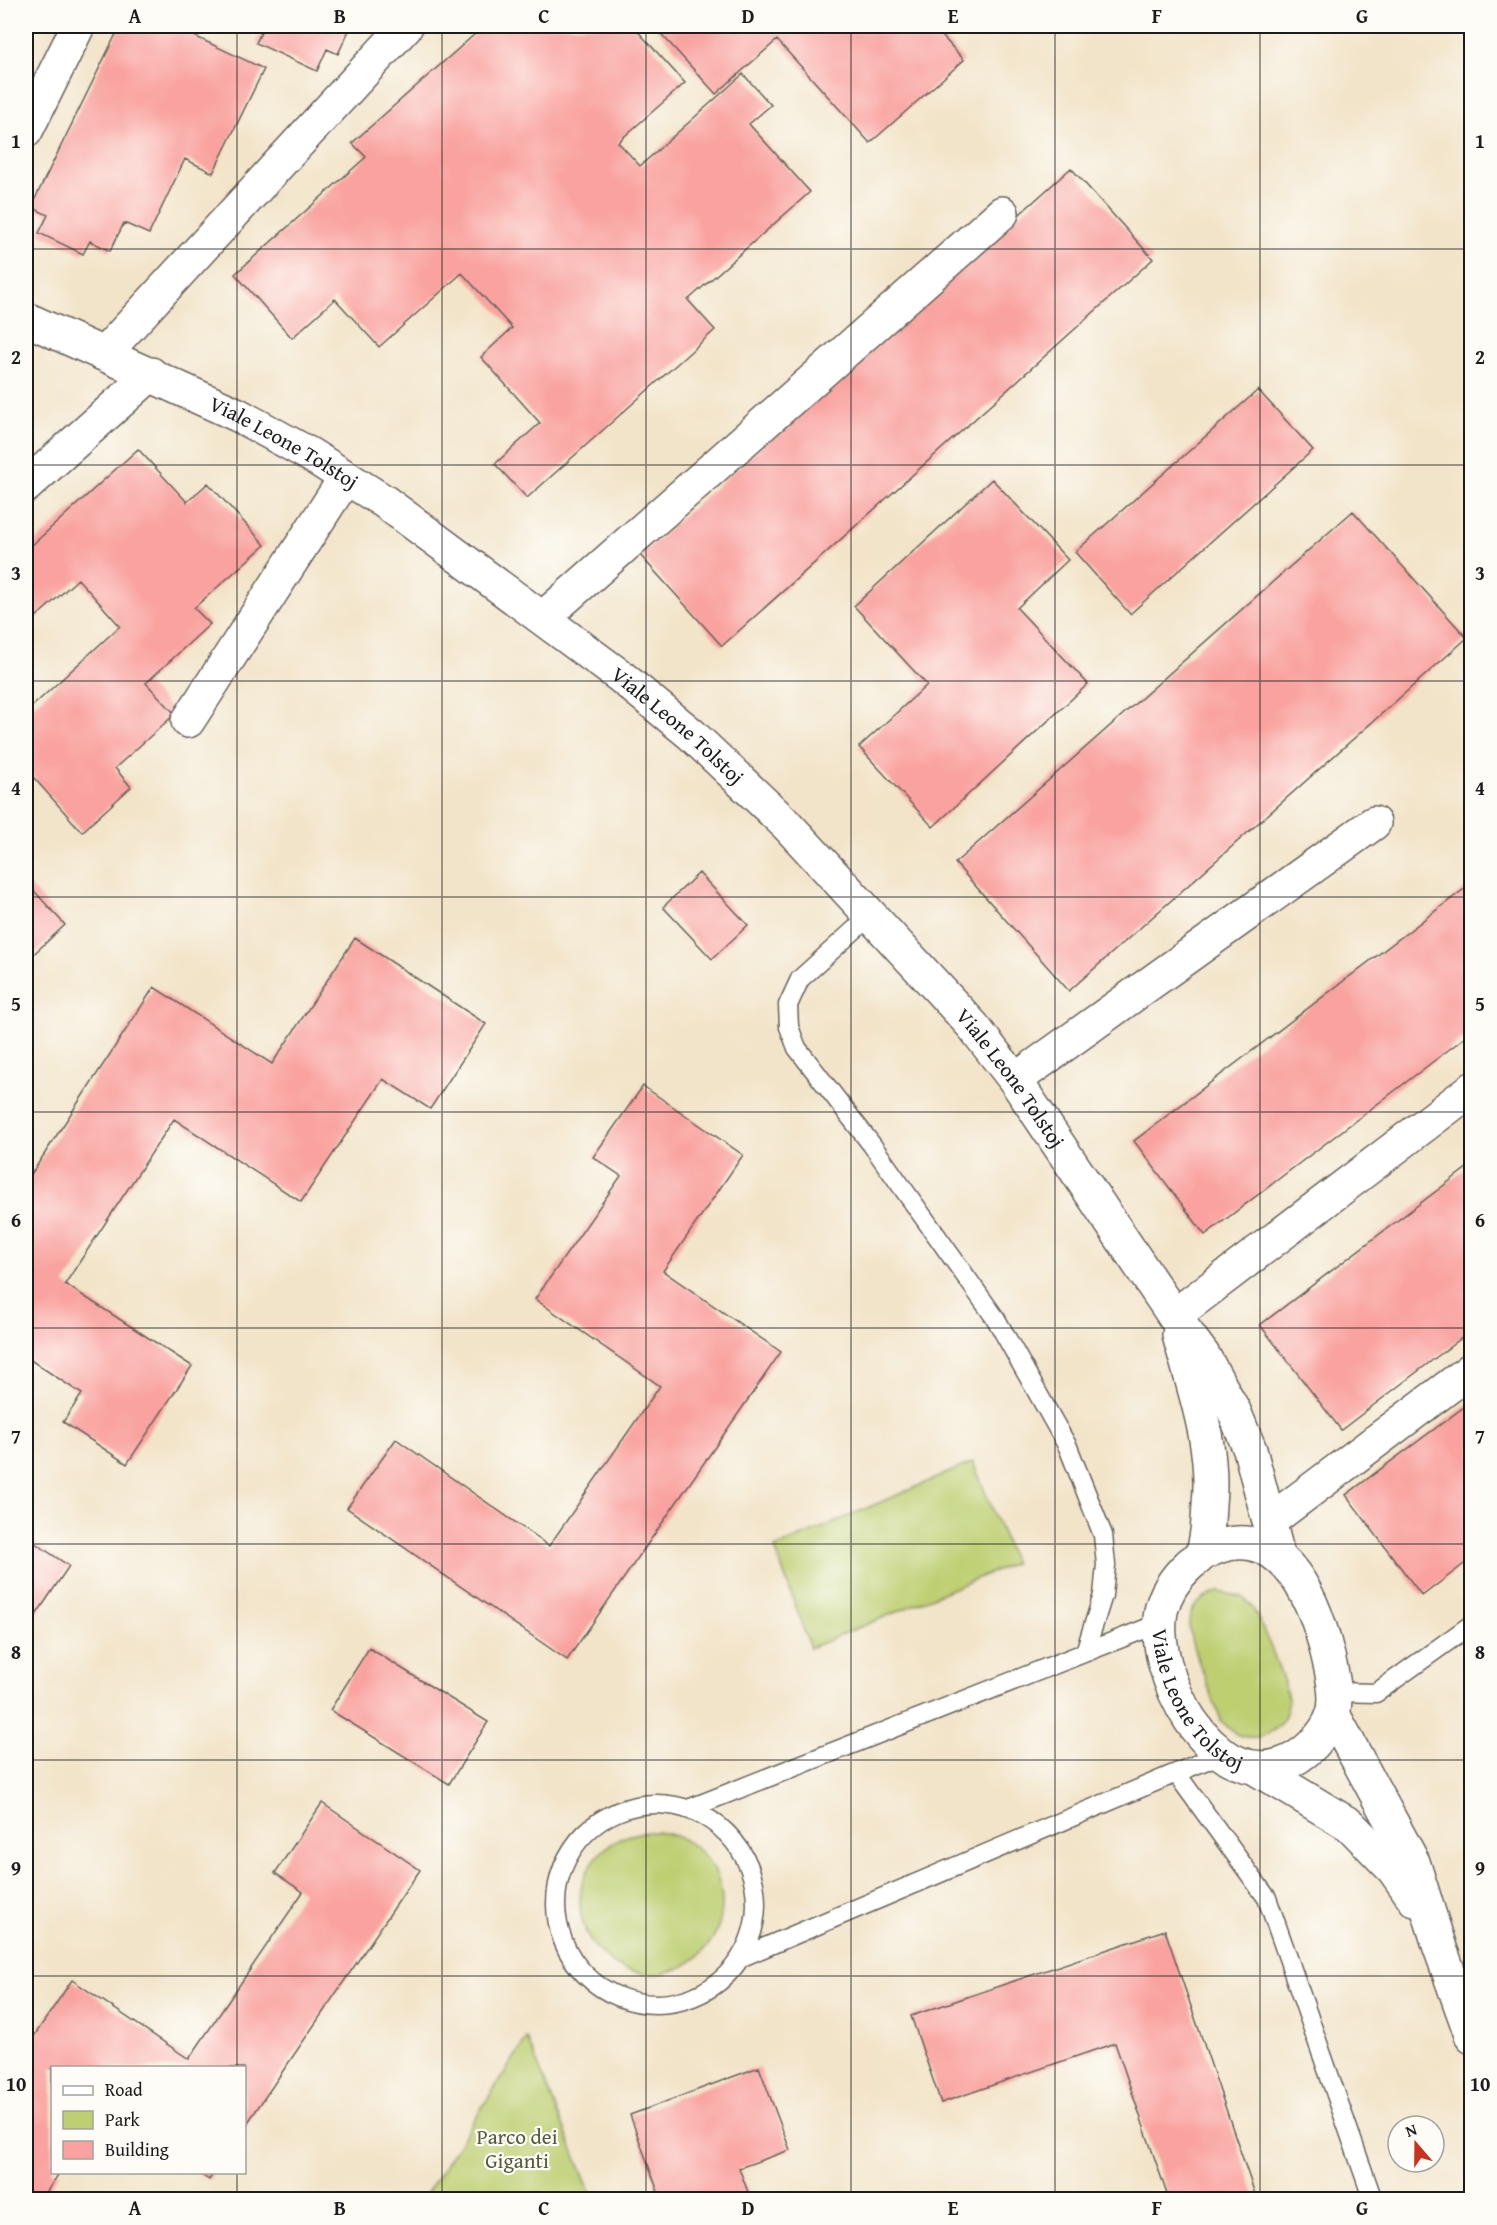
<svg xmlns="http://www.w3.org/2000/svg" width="1497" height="2225" viewBox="0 0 1497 2225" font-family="'Gentium Book Plus',serif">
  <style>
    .green { fill: #becf72; stroke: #6d7647; stroke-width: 1.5 }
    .building { fill: #f9a29f }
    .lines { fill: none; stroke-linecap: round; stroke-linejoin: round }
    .service-casing { stroke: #676259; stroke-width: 21 }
    .minor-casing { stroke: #676259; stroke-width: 36 }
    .tertiary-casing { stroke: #676259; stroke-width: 36 }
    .service { stroke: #fff; stroke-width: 18 }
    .minor { stroke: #fff; stroke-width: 33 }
    .tertiary { stroke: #fff; stroke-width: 33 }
    .grid { fill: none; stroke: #1c1c1c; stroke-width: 1.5; stroke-opacity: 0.55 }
    .labels { text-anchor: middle; stroke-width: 4.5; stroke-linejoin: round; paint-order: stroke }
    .street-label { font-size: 21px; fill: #1c1c1c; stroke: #fdfcf7 }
    .park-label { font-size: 21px; fill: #555b3a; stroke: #fdfcf7 }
    .neatline { fill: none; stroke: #1c1c1c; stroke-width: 2 }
    .grid-label { font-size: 20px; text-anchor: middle; font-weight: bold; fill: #1c1c1c }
  </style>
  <rect width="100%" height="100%" fill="#fdfcf7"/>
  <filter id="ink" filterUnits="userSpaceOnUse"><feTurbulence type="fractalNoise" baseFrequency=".0167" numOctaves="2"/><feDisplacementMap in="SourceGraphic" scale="12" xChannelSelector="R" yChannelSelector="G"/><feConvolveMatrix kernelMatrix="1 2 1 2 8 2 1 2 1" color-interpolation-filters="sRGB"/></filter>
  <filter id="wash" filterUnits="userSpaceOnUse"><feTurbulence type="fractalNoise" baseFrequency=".008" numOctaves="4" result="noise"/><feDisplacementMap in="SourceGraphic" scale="24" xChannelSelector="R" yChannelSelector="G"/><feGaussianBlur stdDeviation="1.35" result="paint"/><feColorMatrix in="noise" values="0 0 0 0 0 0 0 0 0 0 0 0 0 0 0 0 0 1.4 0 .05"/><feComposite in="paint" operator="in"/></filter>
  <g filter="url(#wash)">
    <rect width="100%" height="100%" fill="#f2e4c9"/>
    <path class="green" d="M973 1462 1014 1563 810 1648 775 1548Z
      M1219 1592 1242 1597 1251 1605C1261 1623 1287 1682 1288 1701 1288 1719 1274 1735 1257 1737 1241 1739 1231 1732 1221 1720 1214 1703 1208 1685 1201 1668 1189 1636 1175 1606 1219 1592Z
      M580 1903a71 71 0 1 1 142 0a71 71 0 1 1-142 0Z
      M527 2038 593 2199H423Z"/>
    <g id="blocks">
      <path class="building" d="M120 26H173L264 69 213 173 185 159 149 234 124 223 110 251 90 241 83 254 39 233 48 215 31 207Z
        M264 26H351L338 54 327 49 317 71 256 43Z
        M484 26H633L685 83 618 142 640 166 743 74 771 105 749 124 810 192 688 300 715 330 527 498 495 464 540 423 481 357 512 328 462 273 379 347 335 299 292 338 235 274 366 157 352 143Z
        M654 26H933L964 60 870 143 777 40 716 94Z
        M1071 168 1153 259 722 646 640 555Z
        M1258 390 1313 450 1130 614 1075 552Z
        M138 449 187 502 208 483 265 545 194 608 210 624 146 683 175 714 115 768 131 787 82 832 26 769V712L120 626 78 579 26 626V540L31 546Z
        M992 479 1068 560 1017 608 1088 684 933 827 859 747 927 685 854 606Z
        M1353 511 1467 638 1069 991 955 863Z
        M699 873 748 925 712 959 663 907Z
        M26 882 65 925 26 961Z
        M1472 883V1032L1205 1235 1134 1141Z
        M355 938 486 1024 430 1109 383 1079 301 1202 174 1119 65 1284 192 1366 127 1464 63 1422 82 1394 26 1357V1182L154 987 272 1064Z
        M643 1086 743 1155 663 1271 781 1352 567 1660 347 1508 396 1439 549 1546 660 1386 535 1299 621 1176 593 1157Z
        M1472 1164V1330L1341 1430 1260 1325Z
        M1472 1401V1558L1422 1596 1346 1495Z
        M26 1537 69 1566 26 1630Z
        M369 1648 488 1722 449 1784 330 1710Z
        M322 1803 420 1870 244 2128V2068H52V2172H60L41 2200H26V2048L72 1980 189 2059 303 1892 275 1873Z
        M1165 1930 1257 2200H1169L1115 2043 941 2103 911 2016Z
        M759 2067 790 2150 739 2168 751 2200H661L630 2115Z
        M197 2172H214L209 2180Z"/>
    </g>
  </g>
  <g filter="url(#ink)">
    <use href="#blocks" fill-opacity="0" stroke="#676259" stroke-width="1.5"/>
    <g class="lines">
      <g class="service-casing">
        <path id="service" d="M871 915 800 979 788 1005 789 1027 797 1048 872 1145 996 1319 1068 1447 1103 1535 1106 1565 1103 1595 1085 1652
          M1334 1692 1376 1693 1472 1624
          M1176 1773 1267 1898 1373 2200
          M556 1904a100 100 0 1 1 200 0a100 100 0 1 1-200 0Z
          M688 1809 1160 1623
          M742 1957 1221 1754"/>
      </g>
      <g class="minor-casing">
        <path id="minor" d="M26 131 78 26
          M104 354 406 26
          M26 486 151 374
          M544 617 1002 213
          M188 721 346 477
          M1015 1080 1374 823
          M1174 1316 1472 1089
          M1270 1521 1472 1369"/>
      </g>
      <g class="tertiary-casing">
        <g id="tertiary">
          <path id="s1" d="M26 319 238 415 309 454 385 502 620 676 691 734 788 826 973 1026 1015 1080 1174 1316 1203 1355 1234 1411 1250 1450 1278 1555"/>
          <path id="s2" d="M1179 1335C1194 1390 1215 1446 1209 1504 1208 1518 1208 1540 1202 1553 1200 1558 1193 1561 1189 1565 1176 1577 1165 1593 1161 1611 1150 1671 1209 1790 1283 1764 1304 1757 1326 1735 1333 1714 1338 1697 1332 1673 1328 1656 1314 1596 1278 1512 1202 1554"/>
          <path d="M1333 1714 1413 1862 1440 1948 1472 2037"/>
          <path d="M1257 1769 1350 1825 1394 1870 1415 1900"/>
        </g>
      </g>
      <use href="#service" class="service"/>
      <use href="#minor" class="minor"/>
      <use href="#tertiary" class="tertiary"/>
    </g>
  </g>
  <path class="grid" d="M237 26V2068M442 26V2200M646 26V2200M851 26V2200M1055 26V2200M1260 26V2200M26 249H1472M26 465H1472M26 681H1472M26 897H1472M26 1112H1472M26 1328H1472M26 1544H1472M26 1760H1472M26 1976H1472M237 2172V2200"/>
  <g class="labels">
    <g class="street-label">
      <text dy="7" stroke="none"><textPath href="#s1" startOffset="286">Viale Leone Tolstoj</textPath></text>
      <text dy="7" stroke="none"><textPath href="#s1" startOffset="772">Viale Leone Tolstoj</textPath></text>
      <text dy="7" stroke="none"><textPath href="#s1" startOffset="1258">Viale Leone Tolstoj</textPath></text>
      <text dy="7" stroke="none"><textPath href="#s2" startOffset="396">Viale Leone Tolstoj</textPath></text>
    </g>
    <g class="park-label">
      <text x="517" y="2144">Parco dei<tspan x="517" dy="24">Giganti</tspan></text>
    </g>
  </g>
  <rect width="1497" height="2225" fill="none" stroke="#fdfcf7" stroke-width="66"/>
  <rect x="51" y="2066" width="195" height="108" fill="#fdfcf7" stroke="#a3a29f" stroke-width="1.5"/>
  <rect x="63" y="2086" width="30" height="9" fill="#ffffff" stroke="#a3a29f" stroke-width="1.5"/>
  <text x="105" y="2096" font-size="18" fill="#1c1c1c">Road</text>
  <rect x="63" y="2111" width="30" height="18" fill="#becf72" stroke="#a3a29f" stroke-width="1.5"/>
  <text x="105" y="2126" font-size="18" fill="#1c1c1c">Park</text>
  <rect x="63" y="2141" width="30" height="18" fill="#f9a29f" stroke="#a3a29f" stroke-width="1.5"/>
  <text x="105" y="2156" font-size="18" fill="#1c1c1c">Building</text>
  <g transform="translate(1416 2144) rotate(340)"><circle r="28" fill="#fdfcf7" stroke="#a3a29f" stroke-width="1.5"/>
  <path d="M0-4.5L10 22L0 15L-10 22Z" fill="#c8321e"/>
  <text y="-9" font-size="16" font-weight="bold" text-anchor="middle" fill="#1c1c1c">N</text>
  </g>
  <rect x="33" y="33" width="1431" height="2159" class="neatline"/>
  <g class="grid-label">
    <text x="135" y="23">A</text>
    <text x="340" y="23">B</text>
    <text x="544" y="23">C</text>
    <text x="748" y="23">D</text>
    <text x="953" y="23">E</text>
    <text x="1157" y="23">F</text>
    <text x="1362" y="23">G</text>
    <text x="16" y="148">1</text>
    <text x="1480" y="148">1</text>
    <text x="16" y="364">2</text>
    <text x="1480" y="364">2</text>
    <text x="16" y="580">3</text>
    <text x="1480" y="580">3</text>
    <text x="16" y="795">4</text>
    <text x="1480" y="795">4</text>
    <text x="16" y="1011">5</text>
    <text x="1480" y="1011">5</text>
    <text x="16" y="1227">6</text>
    <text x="1480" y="1227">6</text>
    <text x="16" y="1443">7</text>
    <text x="1480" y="1443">7</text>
    <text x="16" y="1659">8</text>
    <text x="1480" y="1659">8</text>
    <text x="16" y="1875">9</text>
    <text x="1480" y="1875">9</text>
    <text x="16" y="2091">10</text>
    <text x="1480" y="2091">10</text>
    <text x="135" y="2215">A</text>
    <text x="340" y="2215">B</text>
    <text x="544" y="2215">C</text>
    <text x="748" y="2215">D</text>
    <text x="953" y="2215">E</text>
    <text x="1157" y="2215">F</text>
    <text x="1362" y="2215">G</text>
  </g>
</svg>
